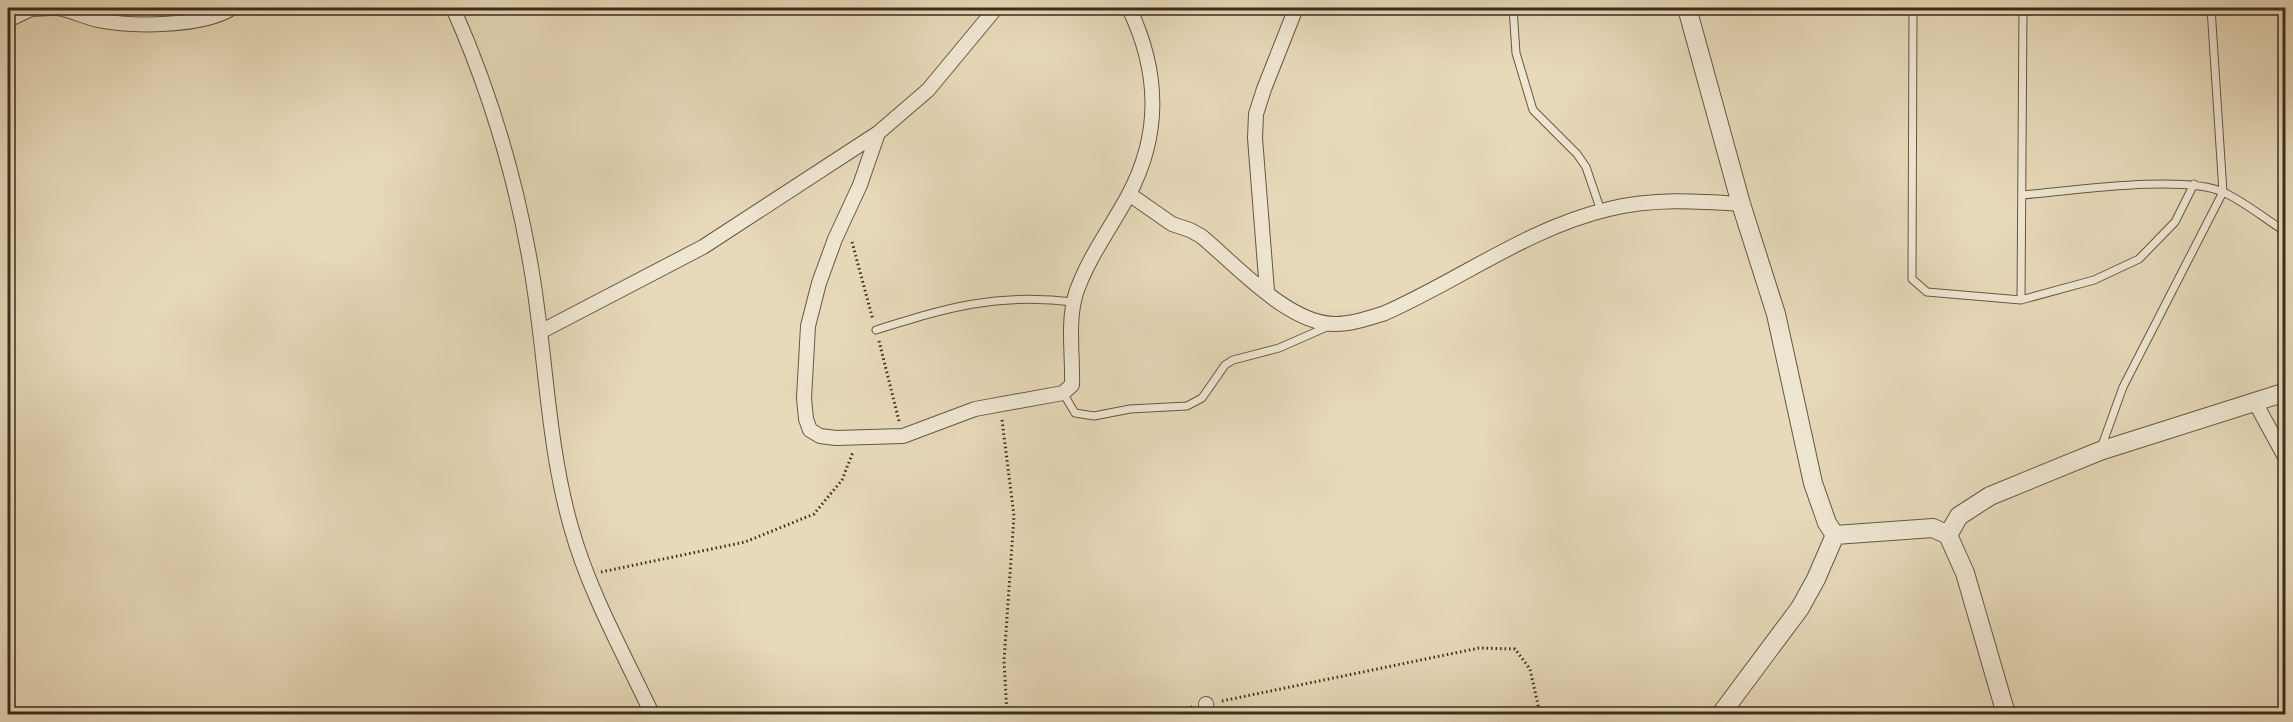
<svg xmlns="http://www.w3.org/2000/svg" width="2293" height="722" viewBox="0 0 2293 722" font-family="'IM FELL English',serif">
  <style>
    .lines { fill: none; stroke-linecap: round; stroke-linejoin: round }
    .service-casing { stroke: #655843; stroke-width: 9 }
    .minor-casing { stroke: #655843; stroke-width: 16 }
    .tertiary-casing { stroke: #655843; stroke-width: 20 }
    .path { stroke: #3a2d1c; stroke-width: 3; stroke-dasharray: 1.5 3; stroke-linecap: butt }
    .service { stroke: #efe6d2; stroke-width: 7 }
    .minor { stroke: #efe6d2; stroke-width: 14 }
    .tertiary { stroke: #efe6d2; stroke-width: 18 }
  </style>
  <rect width="100%" height="100%" fill="#e7d9b9"/>
  <filter id="stains"><feTurbulence type="fractalNoise" baseFrequency=".00333" numOctaves="4"/><feColorMatrix values="0 0 0 0 .2 0 0 0 0 .09 0 0 0 0 .02 0 0 0 .5 -.17"/></filter>
  <radialGradient id="worn" r=".72"><stop offset=".6" stop-color="#630" stop-opacity="0"/><stop offset="1" stop-color="#630" stop-opacity=".3"/></radialGradient>
  <g class="lines">
    <g class="service-casing">
      <path id="service" d="M1513 8 1516 53 1533 110 1577 154 1586 167 1601 211
        M1913 8 1912 279 1927 292 2021 300 2094 280 2139 259 2175 222 2194 184
        M2022 195C2069 191 2184 174 2223 192 2245 202 2265 219 2286 232
        M2021 300 2023 8
        M876 330C949 307 996 293 1074 302
        M1063 393 1075 413 1094 416 1130 409 1187 406 1202 398 1225 365 1233 360 1279 348 1329 326
        M2101 448 2123 387 2223 192 2211 8"/>
    </g>
    <g class="minor-casing">
      <path id="minor" d="M58 8C72 10 84 17 98 20 132 27 203 27 232 8
        M453 8C489 89 516 179 531 267 546 353 547 443 571 527 589 592 624 654 652 714
        M8 20 31 9 51 8
        M878 133 860 185 835 239 819 283 808 326 804 398 806 419 810 430 820 436 836 438 903 436 975 409 1063 393 1072 385C1073 354 1067 323 1076 293 1088 258 1110 229 1128 196 1162 133 1159 71 1129 8
        M1129 194 1172 224 1190 230 1201 236C1235 264 1288 324 1335 324 1352 324 1369 318 1385 313 1460 280 1528 228 1609 209 1653 198 1697 201 1741 204
        M1267 291 1255 138 1256 114 1264 89 1296 8
        M540 332 703 247 878 133 928 90 996 8
        M2255 402 2286 459
        M1206 704 1207 714"/>
    </g>
    <g class="tertiary-casing">
      <path id="tertiary" d="M1687 8 1741 204 1776 314 1813 483 1827 523 1835 535 1933 528 1948 535 1965 573 2006 714
        M1948 535 1959 516 1990 496 2100 451 2286 392
        M1721 714 1800 608 1816 579 1835 535"/>
    </g>
    <path class="path" d="M852 242 873 320
      M879 341 899 421
      M1002 420 1014 516 1004 661 1007 714
      M601 572 745 542 814 514 842 480 853 452
      M1222 701 1479 648 1515 649 1530 669 1540 714
      M1160 714 1192 707"/>
    <use href="#service" class="service"/>
    <use href="#minor" class="minor"/>
    <use href="#tertiary" class="tertiary"/>
  </g>
  <rect width="2293" height="722" fill="none" stroke="#e7d9b9" stroke-width="30"/>
  <rect x="9" y="9" width="2275" height="704" fill="none" stroke="#3a2d1c" stroke-width="3"/>
  <rect x="15" y="15" width="2263" height="692" fill="none" stroke="#3a2d1c" stroke-width="1.5"/>
  <rect width="100%" height="100%" filter="url(#stains)"/>
  <rect width="100%" height="100%" fill="url(#worn)"/>
</svg>
